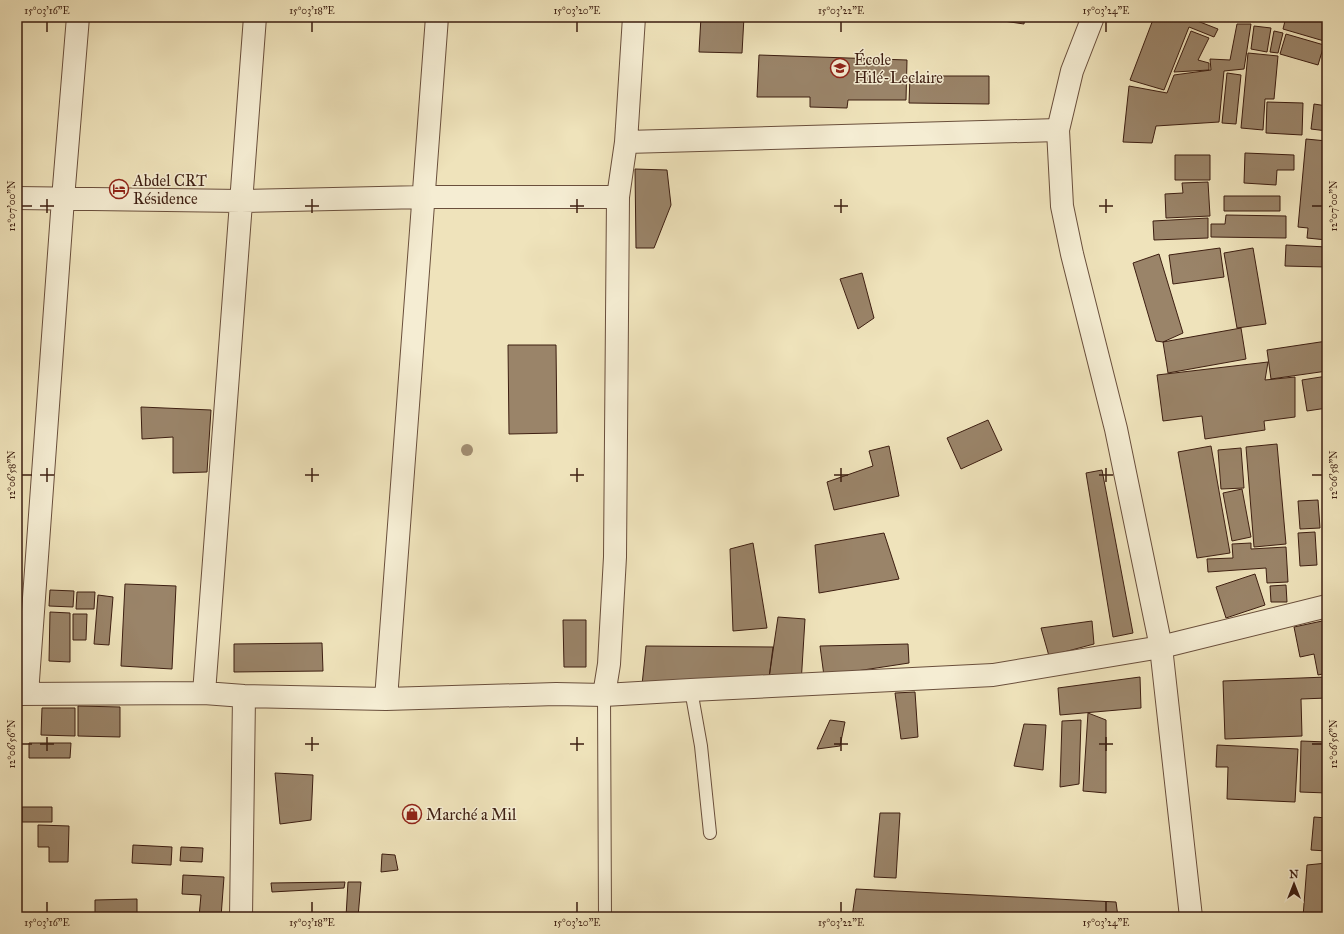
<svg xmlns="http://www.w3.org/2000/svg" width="1344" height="934" viewBox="0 0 1344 934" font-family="'IM FELL Great Primer',serif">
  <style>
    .building { fill: #9a8469; stroke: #3d1e11 }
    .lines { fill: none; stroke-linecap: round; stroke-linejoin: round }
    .service-casing { stroke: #6a4f3c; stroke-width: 14 }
    .minor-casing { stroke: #6a4f3c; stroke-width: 24 }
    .tertiary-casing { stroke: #6a4f3c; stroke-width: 24 }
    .service { stroke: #f5edd3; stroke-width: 12 }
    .minor { stroke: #f5edd3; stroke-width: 22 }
    .tertiary { stroke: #f5edd3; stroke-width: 22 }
    .tree { fill: #a18d71 }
    .ticks { fill: none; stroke: #3d1e11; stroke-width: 1.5 }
    .labels { text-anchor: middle; stroke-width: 3; stroke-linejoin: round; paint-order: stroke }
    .poi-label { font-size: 16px; fill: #3d1e11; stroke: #f5edd3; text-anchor: start }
    .neatline { fill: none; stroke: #3d1e11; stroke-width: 1.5 }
    .ticks-label { font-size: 10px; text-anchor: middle; fill: #3d1e11 }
  </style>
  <rect width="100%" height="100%" fill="#efe3bb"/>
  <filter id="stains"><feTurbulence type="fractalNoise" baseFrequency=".005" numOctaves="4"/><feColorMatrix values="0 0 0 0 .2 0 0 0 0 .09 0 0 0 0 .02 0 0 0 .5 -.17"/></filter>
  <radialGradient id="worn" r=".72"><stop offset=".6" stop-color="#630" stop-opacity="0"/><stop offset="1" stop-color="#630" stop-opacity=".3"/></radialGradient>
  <path class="building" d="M701 17H744L742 53 699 52Z
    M976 17H1025L1024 24Z
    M1154 17H1187L1218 29 1214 37 1189 27 1164 90 1130 80Z
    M1286 17H1305L1327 23 1324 41 1283 29Z
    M1237 24H1251L1244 69 1224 71 1219 122 1156 126 1152 143 1123 142 1129 86 1167 93 1174 75 1211 70 1210 59 1230 60Z
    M1254 26 1271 28 1267 52 1251 49Z
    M1191 31 1209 38 1198 60 1209 63V70L1174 72Z
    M1274 31 1283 33 1278 53 1270 52Z
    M1286 34 1324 45 1318 65 1280 54Z
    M1248 53 1278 56 1274 99H1265L1263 130 1241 128Z
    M759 55 907 60 906 100H848L847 108 810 107V97H757Z
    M1227 73 1241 75 1236 124 1222 123Z
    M910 76H989V104L909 103Z
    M1267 102 1303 103 1302 135 1266 133Z
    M1314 104 1327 106V131L1311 129Z
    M1306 139 1327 141V240L1307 238 1308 228 1298 227Z
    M1245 153 1294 155V170H1277L1276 185 1244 183Z
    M1175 155H1210V180H1175Z
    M635 169 667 170 671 205 654 248H636Z
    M1208 182 1210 216 1166 218 1165 194 1183 193 1182 183Z
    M1224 196H1280V211H1224Z
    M1226 215 1286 216V238L1211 237V224H1225Z
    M1208 218V238L1154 240 1153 221Z
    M1286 245 1327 247V267L1285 266Z
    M1220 248 1224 277 1173 284 1169 255Z
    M1253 248 1266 324 1237 328 1224 253Z
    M1159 254 1183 333 1163 342 1156 341 1133 263Z
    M862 273 874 318 858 329 840 279Z
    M1241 328 1246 359 1168 373 1163 342Z
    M1327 341V371L1271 379 1267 350Z
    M508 345H556L557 433 509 434Z
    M1268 362 1265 380 1295 377V417L1264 421 1265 430 1205 439 1202 416 1163 421 1157 375Z
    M1327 376V408L1307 411 1302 380Z
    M141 407 211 410 207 472 173 473V437L142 439Z
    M988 420 1002 450 961 469 947 438Z
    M1277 444 1286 544 1254 547 1246 447Z
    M889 446 899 496 834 510 827 482 873 466 869 451Z
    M1211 446 1230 553 1197 558 1178 452Z
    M1241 448 1244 488 1221 489 1218 450Z
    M1102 470 1133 633 1113 637 1086 473Z
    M1242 489 1251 537 1232 541 1223 493Z
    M1318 500 1320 528 1300 529 1298 501Z
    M1315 532 1317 565 1300 566 1298 533Z
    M884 533 899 579 819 593 815 545Z
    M753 543 767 628 733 631 730 549Z
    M1251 543V549L1286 547 1288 582 1267 583 1266 568 1208 572 1207 559 1233 558 1232 544Z
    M1255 574 1265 605 1226 618 1216 587Z
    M125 584 176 586 172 669 121 666Z
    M1286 585 1287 602H1271L1270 586Z
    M50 590 74 591 73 607 49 606Z
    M77 592H95L94 609H76Z
    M98 595 113 597 109 645 94 644Z
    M50 612 70 613V662L49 661Z
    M73 614H87L86 640H73Z
    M778 617 805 619 801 684 769 678Z
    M563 620H586V667H564Z
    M1327 620V673L1318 675 1314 654 1300 657 1294 627Z
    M1092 621 1094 644 1049 656 1041 628Z
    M322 643 323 671 234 672V644Z
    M908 644 909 663 824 676 820 646Z
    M646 646 773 647 769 678 642 685Z
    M1140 677 1141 708 1060 715 1058 688Z
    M1327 677V698L1301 699 1302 736 1225 739 1223 681Z
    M915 692 918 737 901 739 895 693Z
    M1323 699H1327V732H1323Z
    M78 706 120 707V737L78 736Z
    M42 708H75V736L41 735Z
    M1088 713 1106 720V793L1083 791Z
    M830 720 845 722 840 746 817 749Z
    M1081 720 1079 784 1060 787 1062 721Z
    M1024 724 1046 725 1043 770 1014 766Z
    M1301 741 1327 742V793L1300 792Z
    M29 743H71L70 758H29Z
    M1217 745 1298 749 1295 802 1227 799 1228 767H1216Z
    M275 773 313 775 311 820 280 824Z
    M22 807H52V822H22Z
    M880 813H900L896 878 874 877Z
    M1314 817 1327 818V851L1311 850Z
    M38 825 69 826 68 862H49V847H38Z
    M133 845 172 847 171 865 132 863Z
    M181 847 203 848 202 862 180 861Z
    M382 854 395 855 398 870 381 872Z
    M1327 863 1323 917H1303L1307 865Z
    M183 875 224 877 221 917H199L201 895 182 894Z
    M345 882 344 888 272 892 271 883Z
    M348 882H361L358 917H346Z
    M856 889 1116 902 1118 917H852Z
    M137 899V917H95V900Z
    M365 913H382L381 917H364Z"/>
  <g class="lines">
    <g class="service-casing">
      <path id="service" d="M691 690 701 746 710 833
        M604 695 605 917"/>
    </g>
    <g class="minor-casing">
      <path id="minor" d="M626 142 1058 130
        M17 198 241 201 424 197H618
        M204 693 255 17
        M17 694 204 693 244 696 386 699 556 694 604 695 691 690 993 675 1161 647 1327 606
        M27 694 63 199 78 17
        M604 695 609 664 615 557 618 197 626 142 634 17
        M386 699 437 17
        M241 917 244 696"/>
    </g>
    <g class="tertiary-casing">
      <path id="tertiary" d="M1093 17 1072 71 1058 130 1062 206 1072 254 1116 429 1161 647 1191 917"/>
    </g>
    <use href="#service" class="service"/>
    <use href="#minor" class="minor"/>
    <use href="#tertiary" class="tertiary"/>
  </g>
  <circle class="tree" cx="467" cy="450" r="6"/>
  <path class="ticks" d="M47 22V32M312 22V32M577 22V32M841 22V32M1106 22V32M47 199V213M312 199V213M577 199V213M841 199V213M1106 199V213M22 206H32M40 206H54M305 206H319M570 206H584M834 206H848M1099 206H1113M1312 206H1322M47 468V482M312 468V482M577 468V482M841 468V482M1106 468V482M22 475H32M40 475H54M305 475H319M570 475H584M834 475H848M1099 475H1113M1312 475H1322M47 737V751M312 737V751M577 737V751M841 737V751M1106 737V751M22 744H32M40 744H54M305 744H319M570 744H584M834 744H848M1099 744H1113M1312 744H1322M47 902V912M312 902V912M577 902V912M841 902V912M1106 902V912"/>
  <defs>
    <g id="school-ring" transform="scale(1)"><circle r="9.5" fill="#f5edd3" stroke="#8f2418" stroke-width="1.5"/><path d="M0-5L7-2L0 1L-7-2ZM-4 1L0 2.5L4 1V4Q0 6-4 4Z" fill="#8f2418"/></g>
    <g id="hotel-ring" transform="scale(1)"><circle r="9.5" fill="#f5edd3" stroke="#8f2418" stroke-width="1.5"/><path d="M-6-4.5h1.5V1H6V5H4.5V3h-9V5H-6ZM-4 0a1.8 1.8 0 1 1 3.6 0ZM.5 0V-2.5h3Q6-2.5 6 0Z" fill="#8f2418"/></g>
    <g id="shop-ring" transform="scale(1)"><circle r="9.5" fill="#f5edd3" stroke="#8f2418" stroke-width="1.5"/><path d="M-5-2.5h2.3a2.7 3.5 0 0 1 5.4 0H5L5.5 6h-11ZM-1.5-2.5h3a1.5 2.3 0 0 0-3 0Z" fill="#8f2418"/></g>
  </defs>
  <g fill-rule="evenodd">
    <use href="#school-ring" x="840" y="68"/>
    <use href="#hotel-ring" x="119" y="189"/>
    <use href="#shop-ring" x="412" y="814"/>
  </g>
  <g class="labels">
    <g class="poi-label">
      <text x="854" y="65">École<tspan x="854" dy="18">Hilé-Leclaire</tspan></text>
      <text x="133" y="186">Abdel CRT<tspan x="133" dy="18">Résidence</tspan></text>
      <text x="426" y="820">Marché a Mil</text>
    </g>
  </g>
  <rect width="1344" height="934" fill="none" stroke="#efe3bb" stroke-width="44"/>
  <g transform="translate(1294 884)" stroke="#f5edd3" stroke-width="3" paint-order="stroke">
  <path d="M0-3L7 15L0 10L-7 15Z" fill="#3d1e11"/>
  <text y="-6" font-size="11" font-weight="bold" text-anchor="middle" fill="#3d1e11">N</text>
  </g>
  <rect x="22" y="22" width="1300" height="890" class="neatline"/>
  <g class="ticks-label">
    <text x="47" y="14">15°03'16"E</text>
    <text x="312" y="14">15°03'18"E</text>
    <text x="577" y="14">15°03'20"E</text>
    <text x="841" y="14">15°03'22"E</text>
    <text x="1106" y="14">15°03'24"E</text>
    <text transform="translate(11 206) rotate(-90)" y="4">12°07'00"N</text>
    <text transform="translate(1333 206) rotate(-90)" y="4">12°07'00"N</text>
    <text transform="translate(11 475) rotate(-90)" y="4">12°06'58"N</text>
    <text transform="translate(1333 475) rotate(-90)" y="4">12°06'58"N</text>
    <text transform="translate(11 744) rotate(-90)" y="4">12°06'56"N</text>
    <text transform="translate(1333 744) rotate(-90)" y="4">12°06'56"N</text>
    <text x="47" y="926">15°03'16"E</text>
    <text x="312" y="926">15°03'18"E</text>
    <text x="577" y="926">15°03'20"E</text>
    <text x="841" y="926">15°03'22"E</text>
    <text x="1106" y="926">15°03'24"E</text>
  </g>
  <rect width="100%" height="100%" filter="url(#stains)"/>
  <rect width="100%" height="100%" fill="url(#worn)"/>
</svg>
